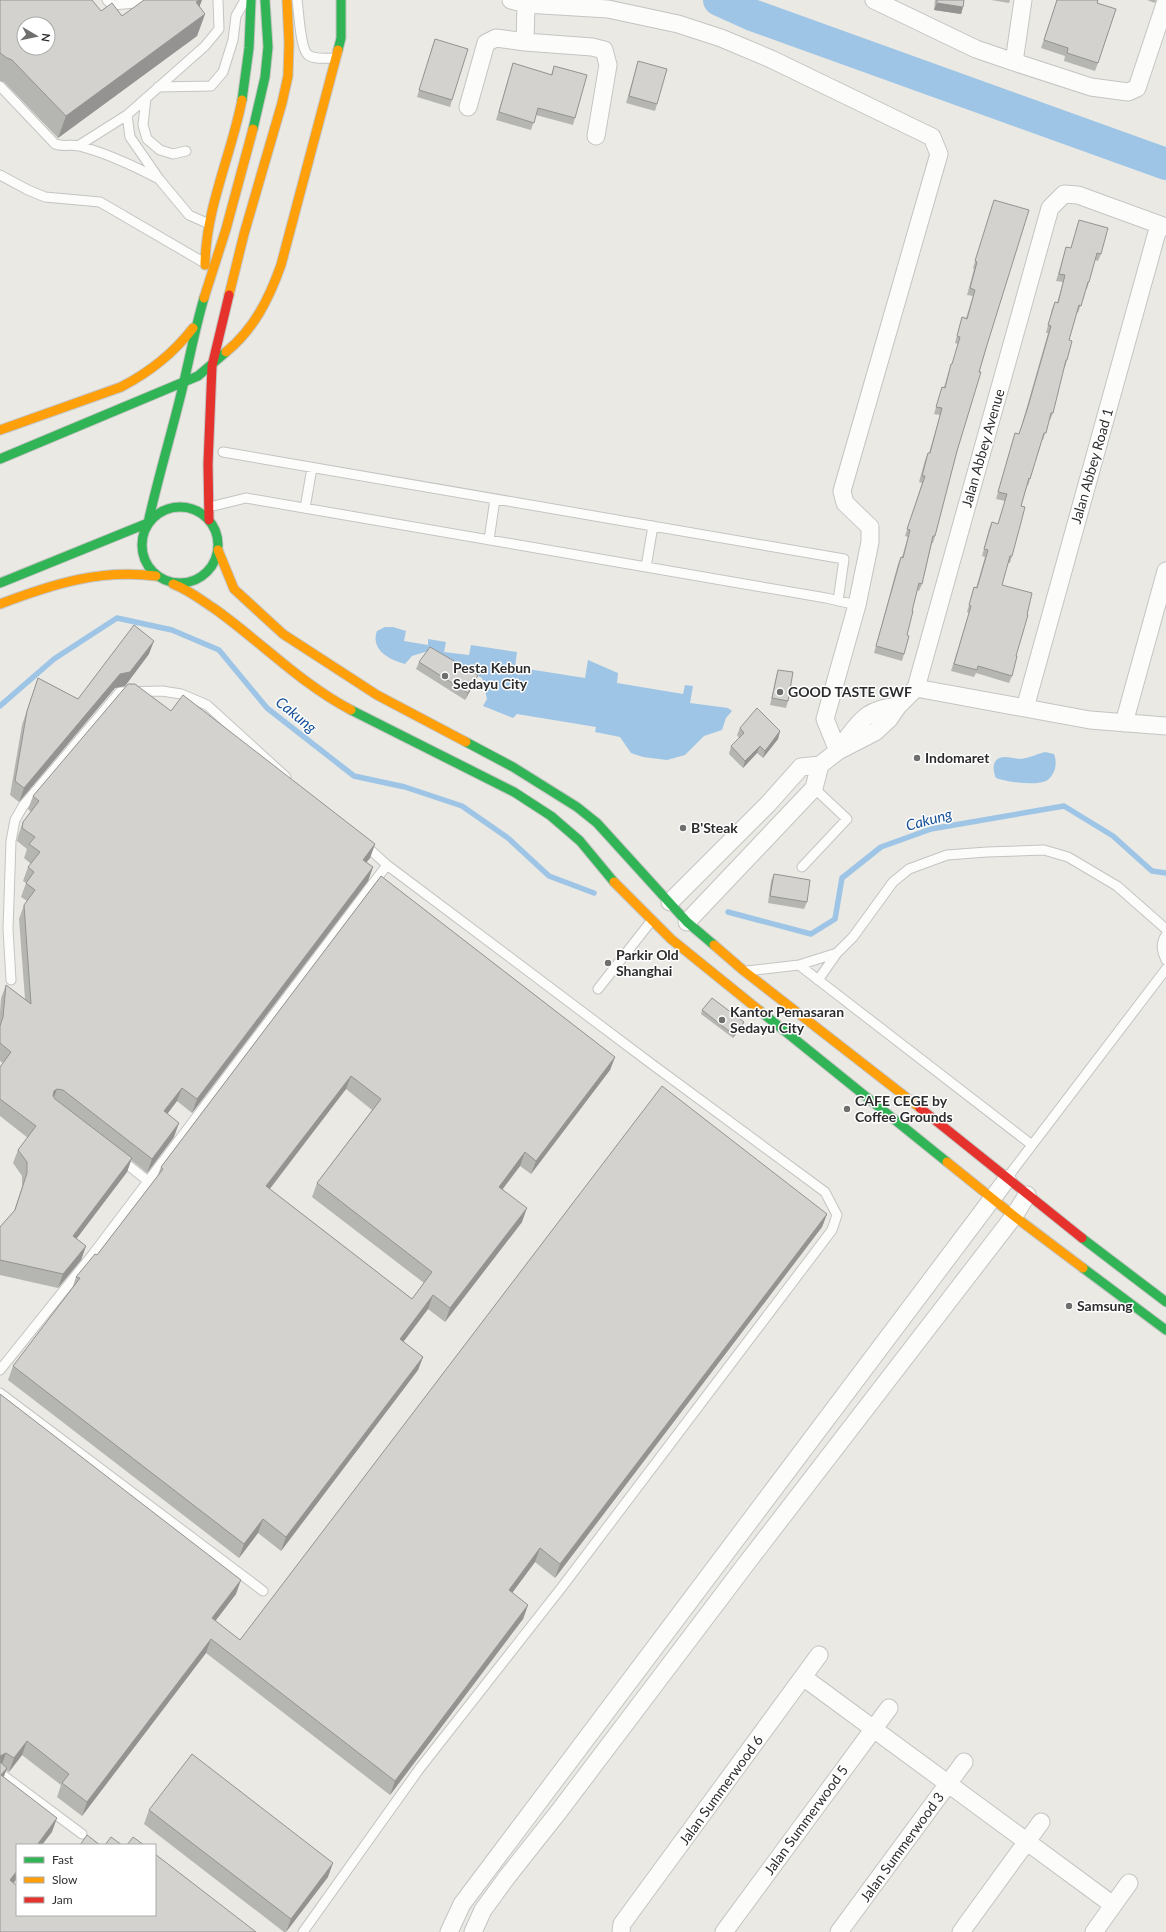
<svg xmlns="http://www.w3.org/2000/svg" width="1166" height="1932" viewBox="0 0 1166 1932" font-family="Lato,sans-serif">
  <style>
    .water { fill: #9ec5e6 }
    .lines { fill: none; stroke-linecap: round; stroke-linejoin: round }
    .stream { stroke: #9ec5e6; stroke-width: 5.5 }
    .river { stroke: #9ec5e6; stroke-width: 32 }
    .lane-casing { stroke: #c4c4c3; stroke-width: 11 }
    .street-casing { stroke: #c4c4c3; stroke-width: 19 }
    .fast-casing { stroke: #c4c4c3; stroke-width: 11 }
    .slow-casing { stroke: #c4c4c3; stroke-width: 11 }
    .jam-casing { stroke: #c4c4c3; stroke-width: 11 }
    .lane { stroke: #fcfcfb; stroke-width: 9 }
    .street { stroke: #fcfcfb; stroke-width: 17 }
    .fast { stroke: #30b455; stroke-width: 9 }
    .slow { stroke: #ff9f0a; stroke-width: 9 }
    .jam { stroke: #e5322d; stroke-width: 9 }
    .wall { fill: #b5b5b2; fill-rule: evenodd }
    .shaded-wall { fill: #949391 }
    .building { fill: #d3d2cf; stroke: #949391; fill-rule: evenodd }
    .poi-dot { fill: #6f6f6d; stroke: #fff; stroke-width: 1.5 }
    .labels { text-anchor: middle; stroke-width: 3; stroke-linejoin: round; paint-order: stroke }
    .street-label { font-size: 14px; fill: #2d2d2d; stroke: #fff }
    .poi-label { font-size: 14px; font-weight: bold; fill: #2d2d2d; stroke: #fff; text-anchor: start }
    .water-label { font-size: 15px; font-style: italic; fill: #175197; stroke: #fff }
  </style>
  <rect width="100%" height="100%" fill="#eae9e4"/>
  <path class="water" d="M385 627H393L406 631 404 641 428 645V639L446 642 444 652 469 655 471 645 517 652 515 667 585 678 588 660 618 673 617 683 683 694 685 685 693 686 690 703 728 708 732 711 726 718 722 730 704 736 685 755 667 760 643 757 631 753 620 737 595 732 596 727 517 714 513 718 483 706 487 699 482 678 428 651 412 656 405 664C390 660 370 650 377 631Z
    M1045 752 1054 754C1056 759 1056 763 1055 769 1053 774 1050 779 1046 781 1035 786 1007 782 996 778 992 769 992 757 1005 757 1010 757 1015 759 1021 759 1029 758 1037 754 1045 752Z"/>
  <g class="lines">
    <path class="stream" d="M0 706 54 659 117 618 172 630 219 650 267 708 354 776 405 787 462 806 508 838 549 876 594 893
      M728 912 811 934 835 919 842 878 881 847 931 829 1064 806 1113 836 1152 871 1166 873"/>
    <path class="river" d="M719 0 752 15 1166 164"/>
    <g class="lane-casing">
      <path id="lane" d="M107 0 112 5 136 3 140 0
        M297 0C299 12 300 48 308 55 315 60 328 58 336 58
        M0 86 55 144C63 147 71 144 79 146 107 153 134 166 159 179
        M158 87 211 86 223 72 233 40 236 16 245 0
        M146 98 143 125 147 139 160 150 173 154 186 151
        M127 115 130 137 159 179 189 215 209 224
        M78 146 127 115 205 46 219 29 218 0
        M0 175 28 190 45 197 100 202 203 262
        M223 452 844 559 838 601
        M209 507 246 498 826 598 857 605
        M305 508 312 468
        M489 540 495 499
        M646 567 653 526
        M802 867 847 819 814 788
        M1166 935C1160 944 1162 951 1166 960
        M799 965 1032 1145
        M747 971 799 965 837 953 853 937 893 882 909 869 947 855 987 852 1044 850 1068 857 1117 886 1166 929
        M11 980 8 929 11 841 15 820 23 806 120 692 162 691 181 694 207 705 286 777
        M818 980 837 953
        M598 989 652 920
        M119 1158 148 1181
        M1007 1178 1166 969
        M0 1370 93 1254 387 865
        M0 1393 263 1591
        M0 1773 82 1834
        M303 1932 420 1768 562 1587 832 1230 837 1215 825 1192 653 1065 387 865 364 844"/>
    </g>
    <g class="street-casing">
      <path id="street" d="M511 0 526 4 608 9 678 24 721 38 771 59 932 137 939 154 842 491 845 503 870 527V542L857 605 825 719 838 751
        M874 0 976 49 1014 62 1091 87 1128 92 1137 88 1166 1
        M525 42 526 4
        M1014 62 1023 0
        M468 107 486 43 496 38 525 42 592 47 604 50 608 65 596 136
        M916 688 1090 720 1166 726
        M1025 708 1159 225
        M1124 723 1166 571
        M841 746C860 722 865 709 898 706
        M670 902 768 804 801 767 820 765 838 751 875 732 889 719 898 706 916 688 1050 208 1064 194 1078 195 1166 227
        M687 922 814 788 820 765
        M803 1677 1113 1905
        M449 1932 462 1904 1007 1179
        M473 1932 483 1910 507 1877 560 1810 746 1564 1014 1216 1027 1195
        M621 1932 622 1924 819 1655
        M724 1932 889 1708
        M839 1932 964 1762
        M961 1932 1041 1822
        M1094 1932 1129 1883"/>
    </g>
    <g class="fast-casing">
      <path id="fast" d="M338 50 341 38V0
        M242 100 249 48 251 0
        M253 129 265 77 268 47 265 0
        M0 459 198 376 226 352
        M142 545a38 38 0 1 1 76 0a38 38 0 1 1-76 0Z
        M0 583 148 523C157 482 169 442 179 402 188 367 194 332 204 298
        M351 710 514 792 551 816 580 841 614 882
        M466 742 513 767 577 807 597 823 687 922 714 945
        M760 1011 947 1162
        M1082 1238 1166 1302
        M1083 1268 1166 1330"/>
    </g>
    <g class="slow-casing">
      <path id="slow" d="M205 265C206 207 231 156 242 100
        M229 295 244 234 282 103 288 76 289 43 287 0
        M204 298 226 229 253 129
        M226 352C254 329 269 299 281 265L338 50
        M0 430 121 387C150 372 173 354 193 328
        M218 550 234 589 283 634 377 695 466 742
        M173 584C189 590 201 600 215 609 261 642 301 684 351 710
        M0 604C53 584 99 569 156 576
        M614 882 671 939 760 1011
        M714 945 744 971 920 1108
        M947 1162 1014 1216 1083 1268"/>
    </g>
    <g class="jam-casing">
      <path id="jam" d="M209 520 208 464 212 366 229 295
        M920 1108 1082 1238"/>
    </g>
    <use href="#lane" class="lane"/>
    <use href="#street" class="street"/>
    <use href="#fast" class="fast"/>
    <use href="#slow" class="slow"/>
    <use href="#jam" class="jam"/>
  </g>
  <path class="wall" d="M0 0 101 11 122 16 199 6 205 14 197 36 58 138 4 82 0 81Z
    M935 0H964L963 7 961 14 934 10Z
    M991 0H1010L1009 3Z
    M1057 0H1098L1097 3 1098 63 1095 71 1064 61 1065 56 1041 48Z
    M1147 0H1156L1155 3Z
    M435 39 452 100 450 107 417 97Z
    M638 61 657 104 655 111 626 103Z
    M513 63 551 75 554 66 575 118 573 125 536 115 531 130 496 120Z
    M994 200 987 345 957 451 935 536 933 543H932L922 584 919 591 917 590 912 611 907 635 904 654 902 661 874 653 898 564 901 557H902L908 537 905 536 922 483 919 482 925 460 928 453H929L940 415 934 414 942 387H944L949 371 951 364H952L958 344 955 343 960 324 962 317 966 318 973 296 967 295 974 269 973 268Z
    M1079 220 1101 254 1098 261 1095 260 1089 282 1087 289H1086L1078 313 1077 312 1069 340 1067 360 1065 367H1064L1053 413 1050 420H1049L1043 440H1042L1030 479 1028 486 1027 485 1021 506 1012 556 1010 563H1008L1002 585 1016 656 1012 676 1009 683 976 673 974 677 951 671 969 613 967 612 972 594 974 587 976 588 985 557 982 556 989 529 992 522 998 524 1005 501 996 499 1013 440 1015 433 1019 434 1024 417 1048 333H1046L1052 309 1055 302 1057 303 1063 282 1056 281 1064 254 1066 247 1071 248Z
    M149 654 125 686 115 688 19 802 10 795 22 725 38 678 78 699Z
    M419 662 475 682 465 700 416 669Z
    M778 670 788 701 786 708 770 705 776 677Z
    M171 711 375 844 370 858 366 862 373 867 368 881 192 1113 177 1101 167 1114 174 1137 147 1173 131 1160 127 1172 76 1239 86 1246 81 1260 58 1288 0 1275V1227L14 1211 22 1187V1176L13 1163 18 1150 28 1138 0 1116V1067L3 1063 0 1061V1012L1 998 6 985 25 999 19 919 24 905 27 901 21 897 26 883 23 881 28 867 31 864 24 858 27 849 17 841 18 836 23 822 31 812 28 809 33 796Z
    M740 728 780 731 778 739 763 758 757 753 743 768 729 754 731 746 739 738 737 735Z
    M774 874 807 902 804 909 768 903 771 881Z
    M381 876 615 1057 610 1070 531 1174 520 1166 503 1189 522 1222 445 1322 428 1309 403 1342 423 1357 418 1370 281 1551 258 1533 239 1558 8 1380 13 1366 72 1289 76 1277 97 1255 157 1177 161 1167ZM346 1089 372 1110 317 1183 312 1197 424 1283 412 1299 270 1189Z
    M702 1010 744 1022 742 1026 733 1038 701 1014Z
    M827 1214 822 1227 555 1578 535 1562 512 1593 528 1605 523 1619 390 1795 206 1653 82 1816 57 1797 61 1785 22 1755 9 1772 6 1770 3 1777 52 1832 17 1845V1878L14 1883 0 1932V1394L236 1594 215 1621 240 1640Z
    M149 1810 328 1877 286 1932H284L144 1824Z"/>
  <path class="shaded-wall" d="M199 0H202L195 19 196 2Z
    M937 3 963 7 961 14 934 10Z
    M205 14 197 36 58 138 66 116Z
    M154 641 149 654 125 686 115 688 19 802 24 788 120 674Z
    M478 675 475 682 465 700 468 693Z
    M780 731 778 739 763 758 765 751Z
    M760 746 757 753 743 768 745 761Z
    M375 844 370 858 358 873 363 860Z
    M373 867 368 881 192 1113 197 1099Z
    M744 1022 742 1026 733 1038 734 1035Z
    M615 1057 610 1070 531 1174 536 1161Z
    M351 1076 346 1089 261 1200 266 1186Z
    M182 1088 177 1101 159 1125 164 1111Z
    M57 1089 52 1102 54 1091Z
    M179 1123 174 1137 147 1173 152 1159Z
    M525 1152 520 1166 494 1200 499 1187Z
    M132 1158 127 1172 68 1250 73 1236Z
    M527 1208 522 1222 445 1322 450 1308Z
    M827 1214 822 1227 555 1578 560 1564Z
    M86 1246 81 1260 58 1288 63 1274Z
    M433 1295 428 1309 395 1353 400 1339Z
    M423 1357 418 1370 281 1551 286 1537Z
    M263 1519 258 1533 239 1558 244 1544Z
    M540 1548 535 1562 504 1604 509 1590Z
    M241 1580 236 1594 207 1632 212 1618Z
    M528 1605 523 1619 390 1795 395 1781Z
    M211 1639 206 1653 82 1816 87 1802Z
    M27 1741 22 1755 9 1772 14 1758Z
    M6 1753 1 1767 0 1768V1756Z
    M7 1768 2 1782 1 1775Z
    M57 1818 52 1832 42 1845H37Z
    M333 1863 328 1877 286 1932 291 1919Z
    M17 1871V1878L5 1894 10 1880Z"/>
  <path class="building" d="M0 0H92L101 11 112 3 122 16 144 0H199L196 2 205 14 66 116 12 60 7 58 0 53ZM24 24H48V48H24Z
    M937 0H964L963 7 937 3Z
    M1057 0H1098L1097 3 1116 9 1098 63 1067 53 1068 48 1044 40Z
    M435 39 468 49 452 100 419 90Z
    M638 61 667 69 657 104 629 96Z
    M513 63 552 75 554 66 587 75 575 118 538 108 534 123 499 112Z
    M994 200 1029 210 987 345 979 372H981L957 451 935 536H933L922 584 919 583 912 611H913L907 635 909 636 904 654 876 646 901 557 903 558 910 530 907 529 925 476H922L928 453H930L942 408 936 407 942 387 945 388 951 364H952L960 337 957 336 962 317 967 319 975 290 970 288 977 262 975 261Z
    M1079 220 1108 228 1101 254 1097 253 1089 282H1088L1081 306 1079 305 1069 340 1072 341 1067 360H1066L1053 413H1051L1046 433H1044L1030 479 1029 478 1021 506 1025 507 1019 530 1012 556H1010L1002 585 1032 593 1027 615H1028L1016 656H1017L1012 676 978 666 977 670 954 664 971 606 969 605 974 587 977 588 988 550 984 549 992 522 998 524 1007 494 998 492 1015 433 1019 434 1027 410 1051 326 1048 325 1055 302 1058 303 1065 275 1059 274 1066 247 1071 248Z
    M134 625 154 641 130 672 120 674 24 788 15 781 27 711 38 678 78 699Z
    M430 647 478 675 468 693 419 662Z
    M778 670 793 672 788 701 772 698Z
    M128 684H135L171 711 183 695 375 844 363 860 373 867 197 1099 182 1088 164 1111 179 1123 152 1159 63 1090 57 1089 54 1091 53 1096 55 1099 132 1158 73 1236 86 1246 63 1274 0 1260V1227L15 1210 27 1173V1162L18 1150 36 1126 0 1099V1067L11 1052 0 1043V1026L3 1017 6 985 31 1004 24 905 35 890 26 883 34 872 28 867 40 852 29 844 35 837 22 828 23 822 39 801 33 796Z
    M757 708 780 731 765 751 760 746 745 761 731 746 744 733 740 728Z
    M774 874 810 880 807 902 770 896Z
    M381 876 615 1057 536 1161 525 1152 499 1187 527 1208 450 1308 433 1295 400 1339 423 1357 286 1537 263 1519 244 1544 13 1366 80 1278 76 1277 95 1254 97 1255 163 1169 161 1167ZM351 1076 381 1099 317 1183 432 1272 412 1299 266 1186Z
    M712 998 744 1022 734 1035 702 1010Z
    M662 1086 827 1214 560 1564 540 1548 509 1590 528 1605 395 1781 211 1639 87 1802 62 1783 69 1774 27 1741 14 1758 6 1753 0 1756V1394L241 1580 212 1618 240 1640Z
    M192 1754 333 1863 291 1919 149 1810Z
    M0 1762 7 1768 1 1775 57 1818 37 1845H17V1871L10 1880 17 1886V1915H155V1854L256 1932H0Z
    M87 1835 100 1845H80Z
    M111 1837 122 1845H105Z
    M133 1837 144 1845H127Z"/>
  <g class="poi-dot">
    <circle cx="445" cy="676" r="4"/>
    <circle cx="780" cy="692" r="4"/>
    <circle cx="917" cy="758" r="4"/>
    <circle cx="683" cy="828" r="4"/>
    <circle cx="608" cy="963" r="4"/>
    <circle cx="722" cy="1020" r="4"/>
    <circle cx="847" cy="1109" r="4"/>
    <circle cx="1069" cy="1306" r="4"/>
  </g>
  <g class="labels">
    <g class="street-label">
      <text transform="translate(983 448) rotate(-74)" y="5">Jalan Abbey Avenue</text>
      <text transform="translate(1092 466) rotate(-74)" y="5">Jalan Abbey Road 1</text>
      <text transform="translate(721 1790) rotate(-54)" y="5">Jalan Summerwood 6</text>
      <text transform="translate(806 1820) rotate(-54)" y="5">Jalan Summerwood 5</text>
      <text transform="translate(902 1847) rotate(-54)" y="5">Jalan Summerwood 3</text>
    </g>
    <g class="poi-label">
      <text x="453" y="673">Pesta Kebun<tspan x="453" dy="16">Sedayu City</tspan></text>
      <text x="788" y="697">GOOD TASTE GWF</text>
      <text x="925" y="763">Indomaret</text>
      <text x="691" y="833">B'Steak</text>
      <text x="616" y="960">Parkir Old<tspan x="616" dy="16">Shanghai</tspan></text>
      <text x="730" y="1017">Kantor Pemasaran<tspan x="730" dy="16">Sedayu City</tspan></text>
      <text x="855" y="1106">CAFE CEGE by<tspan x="855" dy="16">Coffee Grounds</tspan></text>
      <text x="1077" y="1311">Samsung</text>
    </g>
    <g class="water-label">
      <text transform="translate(296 715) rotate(39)" y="5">Cakung</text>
      <text transform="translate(929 820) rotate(-15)" y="5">Cakung</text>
    </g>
  </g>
  <rect x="16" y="1844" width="140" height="72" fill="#ffffff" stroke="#ababab"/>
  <rect x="24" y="1857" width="20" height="6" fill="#30b455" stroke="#ababab"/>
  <text x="52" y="1864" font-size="12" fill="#2d2d2d">Fast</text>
  <rect x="24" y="1877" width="20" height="6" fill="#ff9f0a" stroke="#ababab"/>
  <text x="52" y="1884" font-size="12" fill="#2d2d2d">Slow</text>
  <rect x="24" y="1897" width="20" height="6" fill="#e5322d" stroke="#ababab"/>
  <text x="52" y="1904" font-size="12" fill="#2d2d2d">Jam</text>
  <g transform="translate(36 36) rotate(99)"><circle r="19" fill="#ffffff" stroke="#ababab"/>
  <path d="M0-3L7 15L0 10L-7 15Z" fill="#6f6f6d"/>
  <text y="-6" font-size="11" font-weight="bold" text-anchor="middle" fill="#2d2d2d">N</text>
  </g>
</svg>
